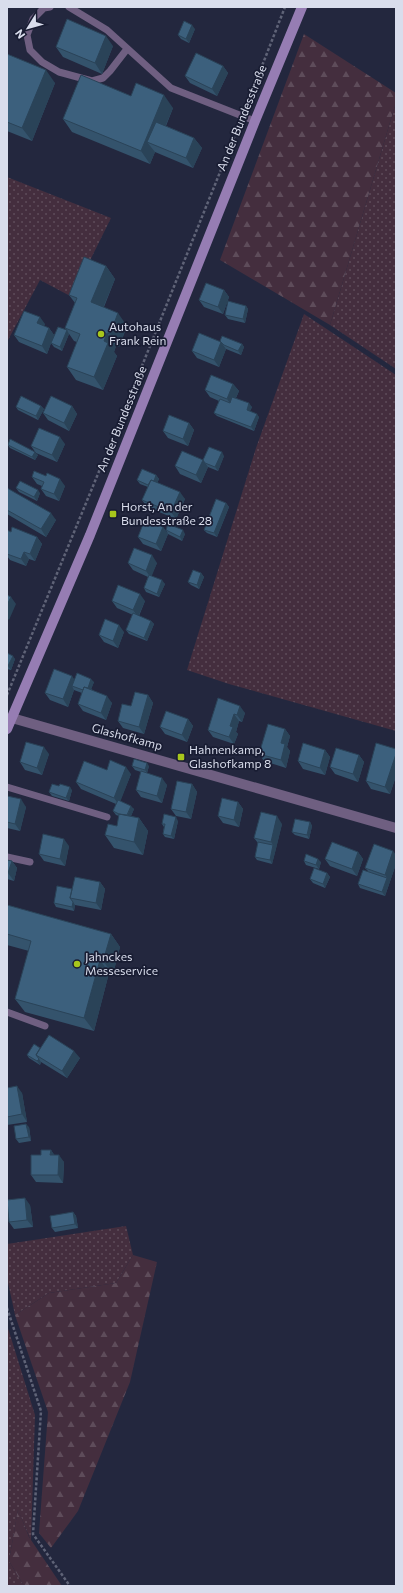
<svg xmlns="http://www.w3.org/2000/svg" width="403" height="1593" viewBox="0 0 403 1593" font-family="Commissioner,sans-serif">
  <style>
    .grass { fill: url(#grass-dots) }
    .forest { fill: url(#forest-firs) }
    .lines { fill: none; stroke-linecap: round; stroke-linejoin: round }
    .path { stroke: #5f6377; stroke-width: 2.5; stroke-dasharray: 3 2; stroke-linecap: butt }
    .service { stroke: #6f5f81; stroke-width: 7 }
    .minor { stroke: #6f5f81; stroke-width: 10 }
    .secondary { stroke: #967db3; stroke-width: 10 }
    .wall { fill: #34536c }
    .shaded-wall { fill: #2a4358 }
    .building { fill: #3c607d; stroke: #2a4358 }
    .poi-dot { fill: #a8c71c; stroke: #191d33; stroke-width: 1.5 }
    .labels { text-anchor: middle; stroke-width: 3.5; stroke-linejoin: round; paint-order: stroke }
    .street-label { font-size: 12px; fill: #d9ddec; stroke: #191d33 }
    .poi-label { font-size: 12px; fill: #d9ddec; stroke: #191d33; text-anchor: start }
  </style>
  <defs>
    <pattern id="grass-dots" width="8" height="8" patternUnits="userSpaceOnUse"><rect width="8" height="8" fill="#442e3e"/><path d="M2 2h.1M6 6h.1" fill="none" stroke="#5e4c5a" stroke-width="1.8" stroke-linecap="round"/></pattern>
    <pattern id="forest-firs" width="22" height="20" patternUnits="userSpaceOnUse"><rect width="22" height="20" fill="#442e3e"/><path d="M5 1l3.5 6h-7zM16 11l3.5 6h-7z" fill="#5e4c5a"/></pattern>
  </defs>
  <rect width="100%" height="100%" fill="#23273e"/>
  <path class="grass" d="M396 102V369L330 325Z
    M7 177 111 218 72 297 40 280 7 342Z
    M304 314 396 375V731L229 684 187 670 256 448Z
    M126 1226 133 1255 116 1283 49 1293 15 1315 7 1278V1244Z
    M7 1325 35 1415 31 1541 18 1510 9 1561 24 1586H7Z"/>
  <path class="forest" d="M304 34 396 93V102L330 325 220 260Z
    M133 1255 157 1262 130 1382 78 1511 51 1548 39 1533 48 1412 15 1315 49 1293 116 1283Z
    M18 1509 29 1537 62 1586H24L9 1561Z"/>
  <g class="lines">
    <path class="path" d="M246 107 285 7
      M7 695 121 418 239 125
      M7 1308 41 1411 33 1534 70 1586"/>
    <path class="service" d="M50 7 44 8 33 19 27 35 30 50 42 62 59 72 92 81 103 78 110 71 127 49
      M69 7 107 30 171 88 255 121
      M7 787 107 817
      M7 857 30 862
      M7 1012 45 1026"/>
    <path class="minor" d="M12 718 396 828"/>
    <path class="secondary" d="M7 729 90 535 255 121 302 7"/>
  </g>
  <path class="wall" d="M195 29 189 43 181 39 178 35Z
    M113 46 102 74 63 57 56 47Z
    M7 54 55 83 32 141 7 131Z
    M223 66 228 73 217 96 190 83 185 76Z
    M131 96 173 108 166 126 194 138 202 148 193 168 155 152 150 164 72 132 63 119Z
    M106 266 115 279 104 307 127 326 119 347 116 346 114 352 117 356 103 390 76 380 67 367 77 342 74 341 65 328 75 303 69 295Z
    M224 290 229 297 223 314 204 307 199 300Z
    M246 306 248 309 245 323 228 319 225 315Z
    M45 324 44 326 49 328 54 335 47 354 19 342 14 335Z
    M67 330 69 334 62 351 54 347 51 343Z
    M220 341 242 344 244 347 241 355 226 349 219 367 197 358 192 351Z
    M233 384 239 391 236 398 252 407 250 411 259 417 254 431 217 416 214 413 219 401 210 397 205 390Z
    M41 406 44 409 38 420 18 410 16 407Z
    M72 406 77 414 69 431 48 420 43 413Z
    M189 423 194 430 188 446 168 438 163 431Z
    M65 444 57 462 36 453 31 446Z
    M8 445 38 455 35 460 10 448Z
    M224 456 218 471 208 467 201 483 180 474 175 466Z
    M156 475 159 479 157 483 185 499 176 519 147 507 142 500 148 487 140 484 137 480Z
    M32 477 65 486 59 501 46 496 41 489 42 486 37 484Z
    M7 488 56 520 46 537 7 514Z
    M16 488 40 493 37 501 19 492Z
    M226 503 229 507 217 537 207 533 204 530Z
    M163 527 168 534 161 551 143 544 138 537Z
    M7 530 11 532 37 537 42 544 35 561 29 559 26 566 10 560 7 556Z
    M166 530 185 534 182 541 168 534Z
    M128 563H157L151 576 165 584 159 597 146 592 144 588 148 577 133 570Z
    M201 573 204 577 199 589 191 585 188 582Z
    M112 601H145L139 616 151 621 154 624 147 641 129 634 126 630 133 615 117 608Z
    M124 632 118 648 104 642 99 635Z
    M7 653 15 659 11 670 7 669Z
    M74 679 94 682 91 689 112 703 106 720 83 711 78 704 82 693 74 690 68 707 50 700 45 693Z
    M148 695 153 703 144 734 123 728 118 721 131 706Z
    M218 698 245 713 242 722 239 721 236 732 238 734 234 744 213 737 208 730Z
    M188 719 193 726 187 742 165 734 160 727Z
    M285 729 290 736 287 747 290 751 286 768 264 761 259 754Z
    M396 749V776L390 794 371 789 366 781Z
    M325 750 330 757 325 775 303 769 298 761Z
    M49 754 42 775 25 770 20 762Z
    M359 755 364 762 358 782 335 774 330 767Z
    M132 766H149L147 773 167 785 162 803 141 797 136 790 141 772 135 770Z
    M107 770 131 774 120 801 134 809 131 816 139 818 148 831 143 855 114 848 105 835 117 826 119 816 116 815 113 811 116 804 81 789 76 782Z
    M192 784 197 792 191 819 176 816 171 809Z
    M72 790 69 801 52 796 49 792Z
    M7 796 26 807 20 831 7 828Z
    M238 802 243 809 239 827 223 823 218 816Z
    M178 821 174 839 165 837 163 834 164 827 162 824Z
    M310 822 312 826 309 839 295 835 292 832Z
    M282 824 272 864 257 860 255 857 258 843 254 838Z
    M69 846 65 866 44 861 39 854Z
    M358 852 363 859 357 876 330 866 325 859Z
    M396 855V864L385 896 360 888 358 884 368 871 365 868Z
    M7 860 12 861 17 868 14 881 7 879Z
    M304 861 321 862 319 869 306 865Z
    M327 873 330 877 325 888 313 883 310 879Z
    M100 882 105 889 101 910 75 905 74 911 56 907 54 903 72 889Z
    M7 905 111 934 120 947 113 974 109 973 94 1031 25 1012 15 999 29 951 7 945Z
    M40 1048 80 1058 67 1078 41 1062 40 1065 29 1058 27 1055Z
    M7 1088 22 1093 27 1122 7 1125Z
    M29 1127 31 1141 19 1143 16 1139Z
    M51 1150 54 1155 64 1162 63 1183 36 1182 31 1175 41 1155Z
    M30 1205 33 1227 14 1229 9 1222Z
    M73 1212 76 1216 78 1228 55 1232 52 1228Z"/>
  <path class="shaded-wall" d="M192 25 195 29 189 43 186 39Z
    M106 36 113 46 102 74 95 63Z
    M223 66 228 73 217 96 212 89Z
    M46 70 55 83 32 141 22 128Z
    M164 95 173 108 157 146 147 142 155 152 150 164 141 151Z
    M194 138 202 148 193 168 186 158Z
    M106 266 115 279 100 315 91 302Z
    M224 290 229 297 223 314 218 307Z
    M246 306 248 309 245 323 243 319Z
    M118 313 127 326 119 347 110 334Z
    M40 317 45 324 42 330 37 323Z
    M49 328 54 335 47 354 42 346Z
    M67 330 69 334 62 351 60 347Z
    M107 333 116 346 114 352 117 356 103 390 94 377 104 341Z
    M221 342 226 349 219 367 214 360Z
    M242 344 244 347 241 355 238 351Z
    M233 384 239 391 232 406 227 399Z
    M249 403 252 407 249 413 247 410Z
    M41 406 44 409 38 420 36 416Z
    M72 406 77 414 69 431 64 423Z
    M257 414 259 417 254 431 251 427Z
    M189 423 194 430 188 446 183 439Z
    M60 437 65 444 57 462 52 455Z
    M35 452 38 455 35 460 32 457Z
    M222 452 224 456 218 471 215 467Z
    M203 460 208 467 201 483 196 475Z
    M156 475 159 479 154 490 152 486Z
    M60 479 65 486 59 501 54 494Z
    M38 490 40 493 37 501 34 497Z
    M180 492 185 499 176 519 171 512Z
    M226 503 229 507 217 537 214 533Z
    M51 513 56 520 46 537 41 529Z
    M163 527 168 534 161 551 156 544Z
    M183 530 185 534 182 541 180 537Z
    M37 537 42 544 35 561 30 554Z
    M24 552 29 559 26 566 21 559Z
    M152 555 157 563 151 578 146 571Z
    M201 573 204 577 199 589 197 585Z
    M162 580 165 584 159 597 157 594Z
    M140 594 145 601 138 617 133 610Z
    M11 597 16 604 9 620 7 618V605Z
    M151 621 154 624 147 641 144 638Z
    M119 625 124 632 118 648 113 641Z
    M13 656 15 659 11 670 8 666Z
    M72 676 77 683 72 686 74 690 68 707 63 699Z
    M91 679 94 682 89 695 86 692Z
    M148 695 153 703 144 734 139 727Z
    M107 696 112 703 106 720 101 713Z
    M240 706 245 713 242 722 237 715Z
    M234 714 239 721 236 732 238 734 234 744 229 737 230 726Z
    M188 719 193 726 187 742 182 735Z
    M285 729 290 736 287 747 290 751 286 768 281 760V743Z
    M44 747 49 754 42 775 37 768Z
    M325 750 330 757 325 775 320 768Z
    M396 754V776L390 794 385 787Z
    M359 755 364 762 358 782 353 774Z
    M147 763 149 766 147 773 145 770Z
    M126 767 131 774 119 805 114 798Z
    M162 778 167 785 162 803 157 796Z
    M192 784 197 792 191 819 186 812Z
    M70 787 72 790 69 801 66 798Z
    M21 799 26 807 20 831 15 824Z
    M238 802 243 809 239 827 234 820Z
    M131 806 134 809 129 821 127 817Z
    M277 816 282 824 276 849 271 842Z
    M176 817 178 821 174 839 171 836Z
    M139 818 148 831 143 855 134 842Z
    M310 822 312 826 309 839 307 835Z
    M64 839 69 846 65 866 60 859Z
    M273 845 276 849 272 864 270 860Z
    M393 851 396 855V864L385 896 382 892 387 878 385 875Z
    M358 852 363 859 357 876 352 869Z
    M318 859 321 862 319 869 316 865Z
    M12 861 17 868 14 881 8 873Z
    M327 873 330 877 325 888 323 884Z
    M100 882 105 889 101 910 96 903Z
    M73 902 75 905 74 911 72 907Z
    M111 934 120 947 113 974 103 961Z
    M100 960 109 973 94 1031 84 1018Z
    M74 1051 80 1058 67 1078 62 1071Z
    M39 1059 41 1062 40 1065 37 1061Z
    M17 1086 22 1093 27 1122 22 1114Z
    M26 1124 29 1127 31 1141 29 1137Z
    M51 1150 56 1157 50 1155Z
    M59 1155 64 1162 63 1183 58 1175Z
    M25 1198 30 1205 33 1227 27 1220Z
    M73 1212 76 1216 78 1228 75 1224Z"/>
  <path class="building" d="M67 19 106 36 95 63 56 47Z
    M184 21 192 25 186 39 178 35Z
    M196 53 223 66 212 89 185 76Z
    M7 54 46 70 22 128 7 122Z
    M81 75 131 96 136 83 164 95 141 151 63 119Z
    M156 122 194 138 186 158 147 142Z
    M84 257 106 266 91 302 118 313 110 334 107 333 104 341 108 343 94 377 67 367 80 334 65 328 77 298 69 295Z
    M206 283 224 290 218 307 199 300Z
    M228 301 246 306 243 319 225 315Z
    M24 311 40 317 37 323 49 328 42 346 14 335Z
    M58 327 67 330 60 347 51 343Z
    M199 333 221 342 214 360 192 351Z
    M222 336 242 344 238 351 224 345 220 341Z
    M211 375 233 384 227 399 205 390Z
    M21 396 41 406 36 416 16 407Z
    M51 396 72 406 64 423 43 413Z
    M232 397 249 403 247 410 257 414 251 427 214 413 220 399 230 403Z
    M169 415 189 423 183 439 163 431Z
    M39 428 60 437 52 455 31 446Z
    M10 439 35 452 32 457 8 445Z
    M209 447 222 452 215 467 205 463 203 460Z
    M182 451 203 460 196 475 175 466Z
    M142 469 156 475 154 481 151 480 148 485 137 480Z
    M34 471 46 476 47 473 60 479 54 494 41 489 44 482 32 477Z
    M151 480 180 492 171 512 142 500Z
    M20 481 38 490 34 497 16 488Z
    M7 488 51 513 41 529 7 510Z
    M216 499 226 503 214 533 204 530Z
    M145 519 163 527 156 544 138 537Z
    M168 524 183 530 180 537 166 530Z
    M12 527 37 537 30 554 24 552 21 559 7 554V530L11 532Z
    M134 548 152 555 146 571 128 563Z
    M193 570 201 573 197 585 188 582Z
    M149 575 162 580 157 594 144 588Z
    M118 585 140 594 133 610 112 601Z
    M7 595 11 597 7 605Z
    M133 613 151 621 144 638 126 630Z
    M105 619 119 625 113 641 99 635Z
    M7 653 13 656 8 666H7Z
    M54 669 72 676 63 699 45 693Z
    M77 673 91 679 88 688 84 687 83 690 72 686Z
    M84 687 107 696 101 713 78 704Z
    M135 692 148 695 139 727 118 721 122 704 131 706Z
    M218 698 240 706 237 715 234 714 230 726 233 727 229 737 208 730Z
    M166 711 188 719 182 735 160 727Z
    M268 724 285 729 281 743 285 744 281 760 259 754Z
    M26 742 44 747 37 768 20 762Z
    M303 743 325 750 320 768 298 761Z
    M376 743 396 749V754L385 787 366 781Z
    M336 748 359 755 353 774 330 767Z
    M134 759 147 763 145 770 132 766Z
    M110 760 126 767 114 798 76 782 84 761 107 770Z
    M141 771 162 778 157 796 136 790Z
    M177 781 192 784 186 812 171 809Z
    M52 784 59 786 60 784 70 787 66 798 49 792Z
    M7 796 21 799 15 824 7 822Z
    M222 798 238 802 234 820 218 816Z
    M118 800 131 806 127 815 119 814 113 811Z
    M261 812 277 816 271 842 254 838Z
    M119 814 139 818 134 842 105 835 108 824 117 826Z
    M164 814 176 817 171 836 163 834 165 824H162Z
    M295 819 310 822 307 835 292 832Z
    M43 834 64 839 60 859 39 854Z
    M258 842 273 845 270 860 255 857Z
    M332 842 358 852 352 869 325 859Z
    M374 844 393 851 385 875 365 868Z
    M306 854 318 859 316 865 304 861Z
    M7 860 12 861 8 873H7Z
    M314 868 327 873 323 884 310 879Z
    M363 870 387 878 382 892 358 884Z
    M75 877 100 882 96 903 70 898Z
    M57 886 72 889 70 898 73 902 72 907 54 903Z
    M7 905 111 934 103 961 100 960 84 1018 15 999 31 941 7 934Z
    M49 1035 74 1051 62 1071 36 1055Z
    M34 1044 40 1048 36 1055 39 1059 37 1061 27 1055Z
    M17 1086 22 1114 7 1117V1088Z
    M26 1124 29 1137 16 1139 14 1126Z
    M41 1150H51L50 1155H59L58 1175H31V1155H41Z
    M25 1198 27 1220 9 1222 7 1200Z
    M73 1212 75 1224 52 1228 50 1216Z"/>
  <g class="poi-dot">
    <circle cx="101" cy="334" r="4"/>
    <rect x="109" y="510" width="8" height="8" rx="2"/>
    <rect x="177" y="753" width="8" height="8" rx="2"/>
    <circle cx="77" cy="964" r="4"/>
  </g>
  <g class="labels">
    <g class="street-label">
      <text transform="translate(242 118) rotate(-68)" y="4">An der Bundesstraße</text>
      <text transform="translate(122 419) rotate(-68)" y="4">An der Bundesstraße</text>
      <text transform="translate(127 737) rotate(15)" y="4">Glashofkamp</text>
    </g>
    <g class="poi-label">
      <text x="109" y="331">Autohaus<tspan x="109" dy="14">Frank Rein</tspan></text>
      <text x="121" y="511">Horst, An der<tspan x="121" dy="14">Bundesstraße 28</tspan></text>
      <text x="189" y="754">Hahnenkamp,<tspan x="189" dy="14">Glashofkamp 8</tspan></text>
      <text x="85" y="961">Jahnckes<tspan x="85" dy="14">Messeservice</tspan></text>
    </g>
  </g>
  <rect width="403" height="1593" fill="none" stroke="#d9ddec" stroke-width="16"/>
  <g transform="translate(28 28) rotate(233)" stroke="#191d33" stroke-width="3" paint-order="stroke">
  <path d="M0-3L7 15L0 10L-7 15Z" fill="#d9ddec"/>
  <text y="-6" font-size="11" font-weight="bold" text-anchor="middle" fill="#d9ddec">N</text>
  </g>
</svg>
